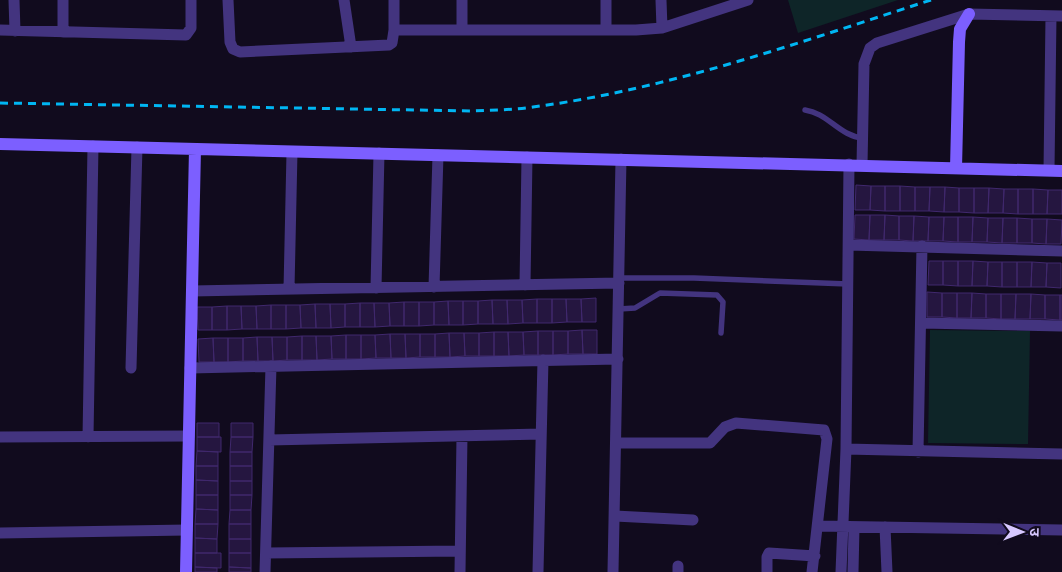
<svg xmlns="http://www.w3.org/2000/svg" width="1062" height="572" viewBox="0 0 1062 572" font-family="'Sofia Sans Condensed','Noto Sans Devanagari',sans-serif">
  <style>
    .green { fill: #0e2528 }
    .building { fill: #251640; stroke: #40286d }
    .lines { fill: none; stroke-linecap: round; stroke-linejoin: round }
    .lane { stroke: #43347f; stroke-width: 5.5 }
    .street { stroke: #43347f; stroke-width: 11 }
    .secondary { stroke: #7c5fff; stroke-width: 12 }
    .rail { stroke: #00b6f3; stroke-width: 3; stroke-dasharray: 8 6; stroke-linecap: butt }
  </style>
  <rect width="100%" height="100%" fill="#110b1e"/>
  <path class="green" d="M788 0H898L798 33Z
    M930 330 1030 331 1028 444 928 443Z"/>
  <path class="building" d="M856 185 871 186 870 210H855Z
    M871 186H885V211L870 210Z
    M885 186H900V211H885Z
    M900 186 915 187V211H900Z
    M915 187H930L929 211H915Z
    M930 187H945L944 212 929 211Z
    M945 187 959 188V212H944Z
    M959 188H974V213L959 212Z
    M974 188H989L988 213H974Z
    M989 188 1004 189 1003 213H988Z
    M1004 189H1018V214L1003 213Z
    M1018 189H1033V214H1018Z
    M1033 189 1048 190 1047 214H1033Z
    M1048 190H1062V214H1047Z
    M855 215H870L869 240 854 239Z
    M870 215H885L884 240H869Z
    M885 215 899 216V240H884Z
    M899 216H914L913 241 899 240Z
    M914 216 929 217 928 241H913Z
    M929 217H944L943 241H928Z
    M944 217H958V242L943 241Z
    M958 217H973L972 242H958Z
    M973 217 988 218 987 242H972Z
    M988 218H1003L1002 243 987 242Z
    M1003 218H1017V243H1002Z
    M1017 218 1032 219V243H1017Z
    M1032 219H1047L1046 244 1032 243Z
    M1047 219 1062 220 1061 244H1046Z
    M929 261H943V285H928Z
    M943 261H958V286L943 285Z
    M958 261H973L972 286H958Z
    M973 261 988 262 987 286H972Z
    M988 262H1002V287L987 286Z
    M1002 262H1017V287H1002Z
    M1017 262H1032L1031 287H1017Z
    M1032 262 1047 263 1046 287H1031Z
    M1047 263H1061V288L1046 287Z
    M927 292 942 293V317H927Z
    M942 293H957V318L942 317Z
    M957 293H972L971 318H957Z
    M972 293 986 294V318H971Z
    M986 294H1001V319L986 318Z
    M1001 294H1016L1015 319H1001Z
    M1016 294H1031L1030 319H1015Z
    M1031 294 1045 295V319H1030Z
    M1045 295H1060V320L1045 319Z
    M1060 295H1062V320H1060Z
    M596 298V322H582L581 299Z
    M537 299H552V323H537Z
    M537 299V323H523L522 300Z
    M552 299H566L567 322 552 323Z
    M566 299H581L582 322H567Z
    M492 300H507L508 324H493Z
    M492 300 493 324H478V301Z
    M507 300H522L523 323 508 324Z
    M448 301H463V325H449Z
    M448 301 449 325H434V302Z
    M463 301H478V324L463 325Z
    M404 302H419V326H404Z
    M404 302V326H390L389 303Z
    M419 302H434V325L419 326Z
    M360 303H374L375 327H360Z
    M360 303V327H345V304Z
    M374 303H389L390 326 375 327Z
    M315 304H330L331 328H316Z
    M315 304 316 328H301L300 305Z
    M330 304H345V327L331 328Z
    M271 305H286V329H271Z
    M271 305V329H257L256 306Z
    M286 305H300L301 328 286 329Z
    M227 306H241L242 329 227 330Z
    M227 306V330H212V307Z
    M241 306H256L257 329H242Z
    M197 307H212V330H198Z
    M582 330H597V354H583Z
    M582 330 583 354H568V331Z
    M538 331V355H524L523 332Z
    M538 331H553V355H538Z
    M553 331H568V354L553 355Z
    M494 332H508L509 356H494Z
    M494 332V356H479V333Z
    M508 332H523L524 355 509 356Z
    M449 333 450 357H435V334Z
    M449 333H464L465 356 450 357Z
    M464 333H479V356H465Z
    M390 334 391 358H376L375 335Z
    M390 334H405L406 358H391Z
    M405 334H420V357L406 358Z
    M420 334H435V357H420Z
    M346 335H361V359H346Z
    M346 335V359H332L331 336Z
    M361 335H375L376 358 361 359Z
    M302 336V360H287V337Z
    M302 336H316L317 360H302Z
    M316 336H331L332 359 317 360Z
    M257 337H272L273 361H258Z
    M257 337 258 361H243V338Z
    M272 337H287V360L273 361Z
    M213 338H228V362H214Z
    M213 338 214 362H199L198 339Z
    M228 338H243V361L228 362Z
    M197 423H219V437H197Z
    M231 423H253V437H231Z
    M197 437H221V452L197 451Z
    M231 437H253L252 452H230Z
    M197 451 218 452V466H196Z
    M230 452H252V466H230Z
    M196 466H218V481L196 480Z
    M230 466H252V481H230Z
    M196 480 218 481V495H196Z
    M230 481H252V495H230Z
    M196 495H218V510L196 509Z
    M230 495H252L251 510H230Z
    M196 509 218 510V524H195Z
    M230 510H251V524H229Z
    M195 524H218L217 539 195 538Z
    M229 524H251V539H229Z
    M195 538 217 539V553H195Z
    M229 539H251V553H229Z
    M195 553H221V568L195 567Z
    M229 553H251V568L229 567Z
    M195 567 217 568V572H195Z
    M229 567 251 568V572H229Z"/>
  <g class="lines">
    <path class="lane" d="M805 110C828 113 839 136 863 138
      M619 278H694L848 284
      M619 309 635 308 660 293 717 295 723 302 721 333"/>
    <path class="street" d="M14 0 15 31
      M228 0 230 42 233 49 240 52 389 45 392 43 394 30V0
      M344 0 351 47
      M462 0V30
      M606 0V30
      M661 0 662 28
      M0 30 186 35 191 28V0
      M394 30H636L662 28 748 0
      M63 32V0
      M862 165 864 64 870 48 877 43 969 14 1062 16
      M1049 170 1051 16
      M849 245 1062 251
      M525 285 527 157
      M434 287 438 155
      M376 288 379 153
      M289 289 292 152
      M192 291 619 283
      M922 323 1062 326
      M131 368 137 147
      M190 368 618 359
      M0 437 189 436
      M88 437 93 146
      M269 440 541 434
      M617 443H710L725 427 736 423 824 430 827 439 812 572
      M846 449 1062 454
      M918 452 922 246
      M615 516 693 520
      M818 526 1062 530
      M885 527 887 572
      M0 533 187 530
      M266 553 460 551
      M265 572 271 366
      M460 572 462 436
      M538 572 543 360
      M613 572 621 159
      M678 572V566
      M767 572V557L769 553 815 556
      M841 572 846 449 849 164
      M853 572 854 527"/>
    <path class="secondary" d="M0 144 1062 171
      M956 168 959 42 960 29 969 14
      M186 572 195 149"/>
    <path class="rail" d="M0 103 473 111C493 110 513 110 533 107 670 89 800 42 931 0"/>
  </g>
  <g transform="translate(1022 532) rotate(91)" stroke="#110b1e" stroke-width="4" paint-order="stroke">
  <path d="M0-4L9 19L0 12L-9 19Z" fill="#d7c8ff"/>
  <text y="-8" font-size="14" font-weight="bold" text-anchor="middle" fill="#d7c8ff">उ</text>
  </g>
</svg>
